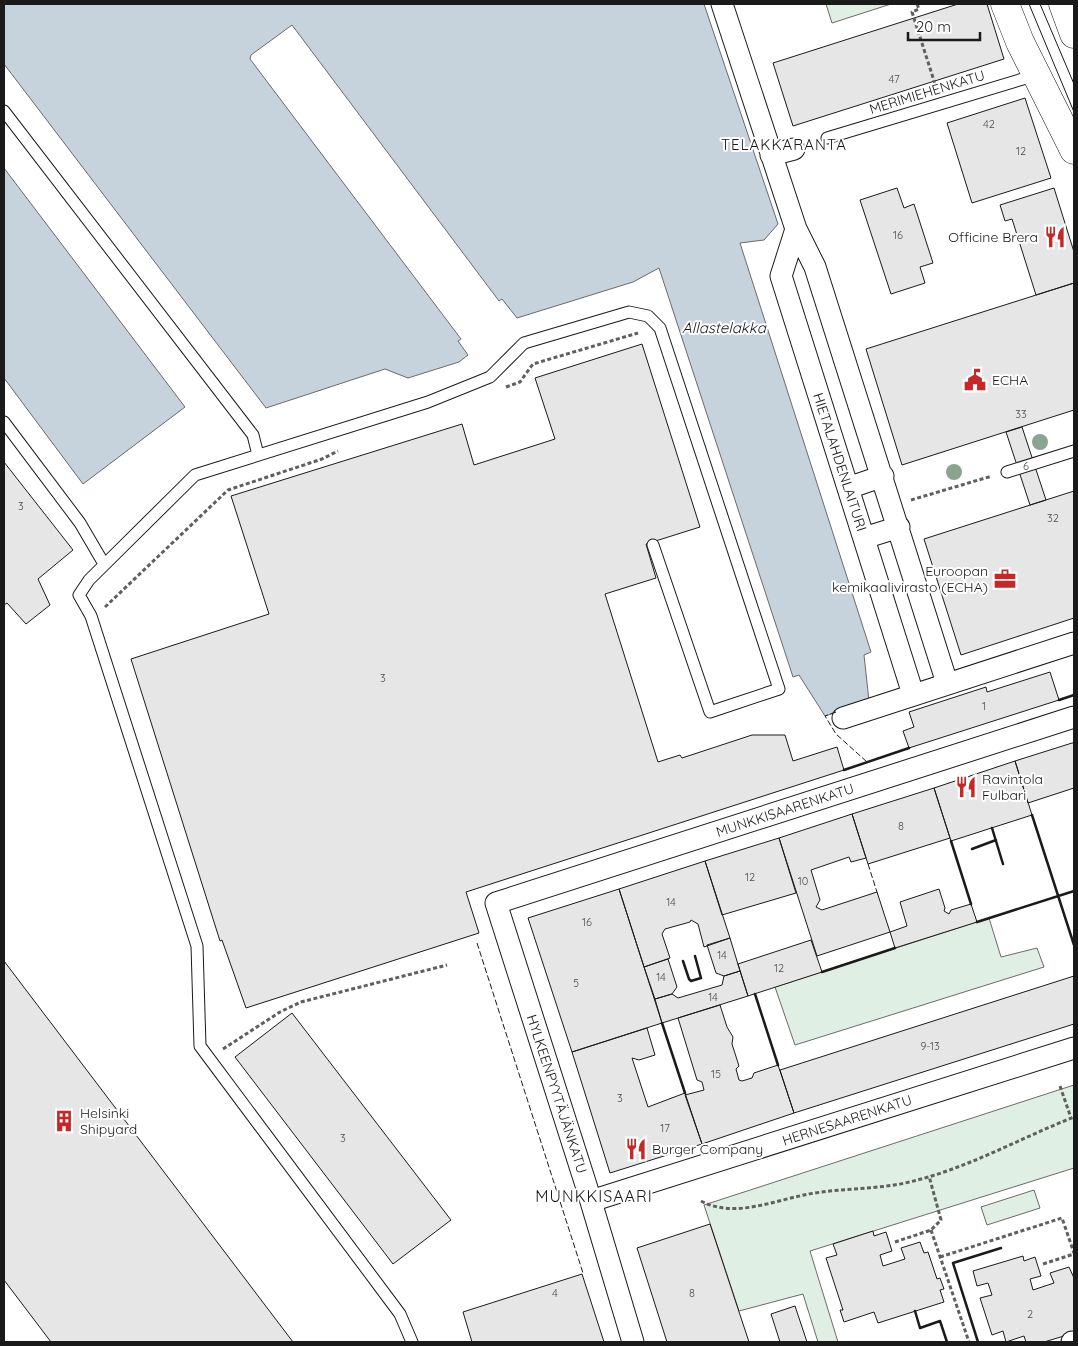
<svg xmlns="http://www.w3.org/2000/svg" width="1078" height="1346" viewBox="0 0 1078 1346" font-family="Quicksand,sans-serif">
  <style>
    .green { fill: #e0efe3; stroke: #6a6a6a }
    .water { fill: #c6d2dc; stroke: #6a6a6a }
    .building { fill: #e6e6e6; stroke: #1a1a1a }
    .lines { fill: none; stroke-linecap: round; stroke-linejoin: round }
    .lane-casing { stroke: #1a1a1a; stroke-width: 13 }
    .street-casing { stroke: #1a1a1a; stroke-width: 23 }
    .secondary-casing { stroke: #1a1a1a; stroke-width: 29 }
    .path { stroke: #5f5f5f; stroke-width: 3; stroke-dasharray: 4 2.5; stroke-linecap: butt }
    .lane { stroke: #fff; stroke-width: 11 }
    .street { stroke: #fff; stroke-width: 21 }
    .secondary { stroke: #fff; stroke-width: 28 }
    .tram { stroke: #1a1a1a; stroke-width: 1 }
    .fence { stroke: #1a1a1a; stroke-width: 1; stroke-dasharray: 6 2.5; stroke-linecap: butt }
    .wall { stroke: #1a1a1a; stroke-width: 2.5 }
    .tree { fill: #8aa48f }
    .labels { text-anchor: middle; stroke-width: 4; stroke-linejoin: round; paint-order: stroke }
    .number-label { font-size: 11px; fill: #4d4d4d }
    .street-label { font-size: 14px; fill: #1a1a1a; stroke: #fff }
    .poi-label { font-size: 14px; fill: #1a1a1a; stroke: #fff; text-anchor: start }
    .neighbourhood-label { font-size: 15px; letter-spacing: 1px; fill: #1a1a1a; stroke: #fff }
    .water-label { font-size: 15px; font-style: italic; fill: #1a1a1a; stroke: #fff }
    .quarter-label { font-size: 16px; letter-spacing: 1px; fill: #1a1a1a; stroke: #fff }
  </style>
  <rect width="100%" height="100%" fill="#fff"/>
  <path class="green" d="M826 4H891L832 23Z
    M989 918 1001 957 1037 948 1044 967 795 1045 775 987Z
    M1074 1085V1168L810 1251 838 1342H818L803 1294 739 1311 704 1205Z
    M1034 1190 1040 1208 987 1225 981 1207Z"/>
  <path class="water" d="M4 4H704L778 224 764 240 740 243 871 652 864 655 869 701 825 716 799 675 793 677 659 268 633 282 517 318 502 299 499 301 292 25 251 55 250 59 461 339 458 341 468 355 459 362 408 378 385 369 266 408 4 64Z
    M4 168 185 407 83 484 4 378Z"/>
  <path class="building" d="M958 4H987L1004 59 793 126 773 63Z
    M1025 98 1051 178 972 203 947 123Z
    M897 188 904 208 914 204 933 263 920 267 925 283 891 294 860 200Z
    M1054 188 1074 252V283L1036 295 1012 219 1005 221 1000 205Z
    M1074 283V410L902 465 866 349Z
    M642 344 700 527 646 544 656 578 605 594 658 762 680 755 682 758 752 735H785L793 761 837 747 844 770 466 892 479 933 246 1008 222 940 220 941 131 659 269 614 231 496 462 424 474 465 555 439 535 378Z
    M1022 427 1046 500 1030 505 1006 432Z
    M4 462 73 550 38 579 50 605 26 624 7 603 4 605Z
    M1074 491V618L961 655 924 539Z
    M1050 672 1059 700 909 748 903 731 914 727 909 712 986 687 987 692Z
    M1072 743H1074V788L1028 803 1015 761Z
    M1015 761 1032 815 951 841 934 788Z
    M934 788 950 838 868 864 852 814Z
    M852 814 866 858 851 862 849 857 811 870 820 900 816 907 822 910 877 892 890 932 817 956 779 838Z
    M779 838 796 893 722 915 705 861Z
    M705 861 730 938 704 947 698 924 691 920 690 922 665 929 662 934 670 958 644 967 619 889Z
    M619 889 662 1023 572 1052 528 918Z
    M939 889 945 908 944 911 949 914 951 910 971 904 977 922 895 948 890 932 907 926 900 902Z
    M730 938 740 971 724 976 716 973 707 945Z
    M811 940 822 972 748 996 738 964Z
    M668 959 677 987 672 994 655 999 644 967Z
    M4 961 293 1342H51L4 1280Z
    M740 971 748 996 662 1023 655 999 672 994 678 998 722 985 724 976Z
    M1074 976V1024L794 1113 780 1070Z
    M720 1005 727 1027 733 1037 732 1044 739 1066 736 1069 739 1080 742 1081 752 1078 754 1073 778 1065 794 1113 702 1144 685 1095 704 1090 702 1082 697 1080 678 1018Z
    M292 1013 451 1220 393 1264 235 1057Z
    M647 1028 655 1055 639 1060 632 1058 648 1107 685 1093 702 1144 610 1173 572 1052Z
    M710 1224 749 1342H667L637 1248Z
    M873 1231 874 1236 886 1232 892 1251 880 1255 883 1266 905 1259 901 1248 920 1242 924 1253 928 1252 937 1279 940 1278 944 1289 940 1290 944 1302 878 1323 874 1312 844 1322 840 1310H843L826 1258 837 1255 833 1244Z
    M1023 1256 1024 1261 1035 1257 1041 1276 1030 1279 1033 1290 1054 1283 1050 1273 1069 1267 1074 1278V1333L1044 1342H1026L1024 1336 1006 1342 1003 1331 992 1335 980 1298 992 1295 988 1283 977 1286 973 1271Z
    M582 1274 604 1342H472L463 1312Z
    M795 1306 807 1342H780L771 1314Z"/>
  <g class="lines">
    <g class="lane-casing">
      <path id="lane" d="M4 111 253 435 258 455
        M827 138 1036 75
        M4 422 80 523 104 564
        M1007 472 1074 451
        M412 1342 400 1314 200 1046 197 946 91 616 79 595 89 580 195 475 428 402 490 377 524 343 629 312 648 316 660 328 779 689 710 712 653 545"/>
    </g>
    <g class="street-casing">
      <path id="street" d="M722 4 796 229 781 276 913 694
        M771 155 794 149
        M796 229 815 267 947 683
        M848 488 883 476
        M864 538 899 527
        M843 718 1074 643
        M591 1201 1074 1048
        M633 1342 586 1185 496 903 1074 717
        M1072 1342H1074"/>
    </g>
    <g class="secondary-casing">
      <path id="secondary" d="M1005 4 1020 42 1074 150
        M1063 4 1074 34"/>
    </g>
    <path class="path" d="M917 4 919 9 912 12 936 87
      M506 387 520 382 533 364 638 333
      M911 500 992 476
      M105 607 228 490 322 459 338 451
      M223 1049 280 1012 301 1002 447 965
      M1060 1086 1071 1118
      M701 1201C733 1218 770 1202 804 1195 837 1188 872 1190 905 1183 965 1170 1018 1139 1074 1117
      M931 1230 969 1342
      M895 1242 931 1230 941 1220 929 1176
      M940 1257 1062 1218 1074 1253
      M1043 1264 1074 1254"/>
    <use href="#lane" class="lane"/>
    <use href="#street" class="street"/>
    <use href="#secondary" class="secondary"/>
    <path class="tram" d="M1029 4 1074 112
      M1040 4 1074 84"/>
    <path class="fence" d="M836 712 825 716 836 734 867 762
      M868 864 877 892
      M477 943 583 1273"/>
    <path class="wall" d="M1059 700 1074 695
      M844 770 909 748
      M1032 815 1074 945
      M992 828 1003 864
      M951 841 971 904
      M972 849 996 840
      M977 922 1074 891
      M683 961 689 979 691 981 701 978 695 956
      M822 972 895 948
      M755 994 778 1065
      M662 1023 685 1093
      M915 1311 920 1328 940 1321 947 1342
      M978 1342 953 1263 1001 1248"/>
  </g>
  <g class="tree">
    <circle cx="1040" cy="442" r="8"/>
    <circle cx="954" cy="472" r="8"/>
  </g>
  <defs>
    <g id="restaurant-bare" transform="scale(1.725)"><path d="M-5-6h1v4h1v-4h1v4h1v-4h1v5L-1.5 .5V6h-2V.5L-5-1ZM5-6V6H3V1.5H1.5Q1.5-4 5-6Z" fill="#c62828" stroke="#fff" stroke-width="2.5" paint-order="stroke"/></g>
    <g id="civic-bare" transform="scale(1.725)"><path d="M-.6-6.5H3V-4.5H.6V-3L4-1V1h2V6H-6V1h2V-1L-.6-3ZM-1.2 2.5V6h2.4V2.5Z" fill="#c62828" stroke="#fff" stroke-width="2.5" paint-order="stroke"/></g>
    <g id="office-bare" transform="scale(1.725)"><path d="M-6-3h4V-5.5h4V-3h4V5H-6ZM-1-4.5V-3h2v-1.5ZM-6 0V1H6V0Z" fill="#c62828" stroke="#fff" stroke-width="2.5" paint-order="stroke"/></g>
    <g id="building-bare" transform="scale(1.725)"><path d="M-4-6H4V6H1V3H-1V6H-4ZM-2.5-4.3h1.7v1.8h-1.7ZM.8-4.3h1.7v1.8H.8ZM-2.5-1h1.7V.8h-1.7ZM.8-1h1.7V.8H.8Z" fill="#c62828" stroke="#fff" stroke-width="2.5" paint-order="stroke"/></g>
  </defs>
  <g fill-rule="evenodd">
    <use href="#restaurant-bare" x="1055" y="237"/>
    <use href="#civic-bare" x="975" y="380"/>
    <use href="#office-bare" x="1005" y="579"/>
    <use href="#restaurant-bare" x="966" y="787"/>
    <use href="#building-bare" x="64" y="1121"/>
    <use href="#restaurant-bare" x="636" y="1149"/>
  </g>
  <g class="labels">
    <g class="number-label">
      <text x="894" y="83">47</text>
      <text x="989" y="128">42</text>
      <text x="1021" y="155">12</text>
      <text x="898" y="239">16</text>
      <text x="1021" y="418">33</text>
      <text x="1026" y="470">6</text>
      <text x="21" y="510">3</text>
      <text x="1053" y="522">32</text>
      <text x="383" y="682">3</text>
      <text x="984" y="710">1</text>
      <text x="901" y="830">8</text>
      <text x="750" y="881">12</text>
      <text x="803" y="885">10</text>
      <text x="671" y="906">14</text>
      <text x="587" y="926">16</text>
      <text x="722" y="959">14</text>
      <text x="779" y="972">12</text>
      <text x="661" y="981">14</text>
      <text x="576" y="987">5</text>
      <text x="713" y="1001">14</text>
      <text x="930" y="1050">9-13</text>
      <text x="716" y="1078">15</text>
      <text x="620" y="1102">3</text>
      <text x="665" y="1132">17</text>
      <text x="343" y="1142">3</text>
      <text x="555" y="1297">4</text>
      <text x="692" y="1297">8</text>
      <text x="1030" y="1318">2</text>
    </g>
    <g class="street-label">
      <text transform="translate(927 92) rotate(-17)" y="5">MERIMIEHENKATU</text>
      <text transform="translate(840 462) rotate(72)" y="5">HIETALAHDENLAITURI</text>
      <text transform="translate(785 810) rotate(-18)" y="5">MUNKKISAARENKATU</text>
      <text transform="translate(557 1094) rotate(72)" y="5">HYLKEENPYYTÄJÄNKATU</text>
      <text transform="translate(847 1120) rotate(-18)" y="5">HERNESAARENKATU</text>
    </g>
    <g class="poi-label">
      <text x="1038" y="242" text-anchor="end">Officine Brera</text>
      <text x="992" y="385">ECHA</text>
      <text x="988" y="576" text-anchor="end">Euroopan<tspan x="988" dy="16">kemikaalivirasto (ECHA)</tspan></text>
      <text x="982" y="784">Ravintola<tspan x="982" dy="16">Fulbari</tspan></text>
      <text x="80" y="1118">Helsinki<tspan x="80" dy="16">Shipyard</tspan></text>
      <text x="652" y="1154">Burger Company</text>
    </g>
    <g class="neighbourhood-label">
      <text x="784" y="150">TELAKKARANTA</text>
    </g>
    <g class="water-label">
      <text x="724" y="333">Allastelakka</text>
    </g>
    <g class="quarter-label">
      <text x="594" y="1202">MUNKKISAARI</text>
    </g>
  </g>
  <rect width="1078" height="1346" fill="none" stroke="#1a1a1a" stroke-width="10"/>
  <path d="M908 32v8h72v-8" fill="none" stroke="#1a1a1a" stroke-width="2.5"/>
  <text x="916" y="32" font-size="15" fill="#1a1a1a" stroke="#ffffff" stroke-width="4" paint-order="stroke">20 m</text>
</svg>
